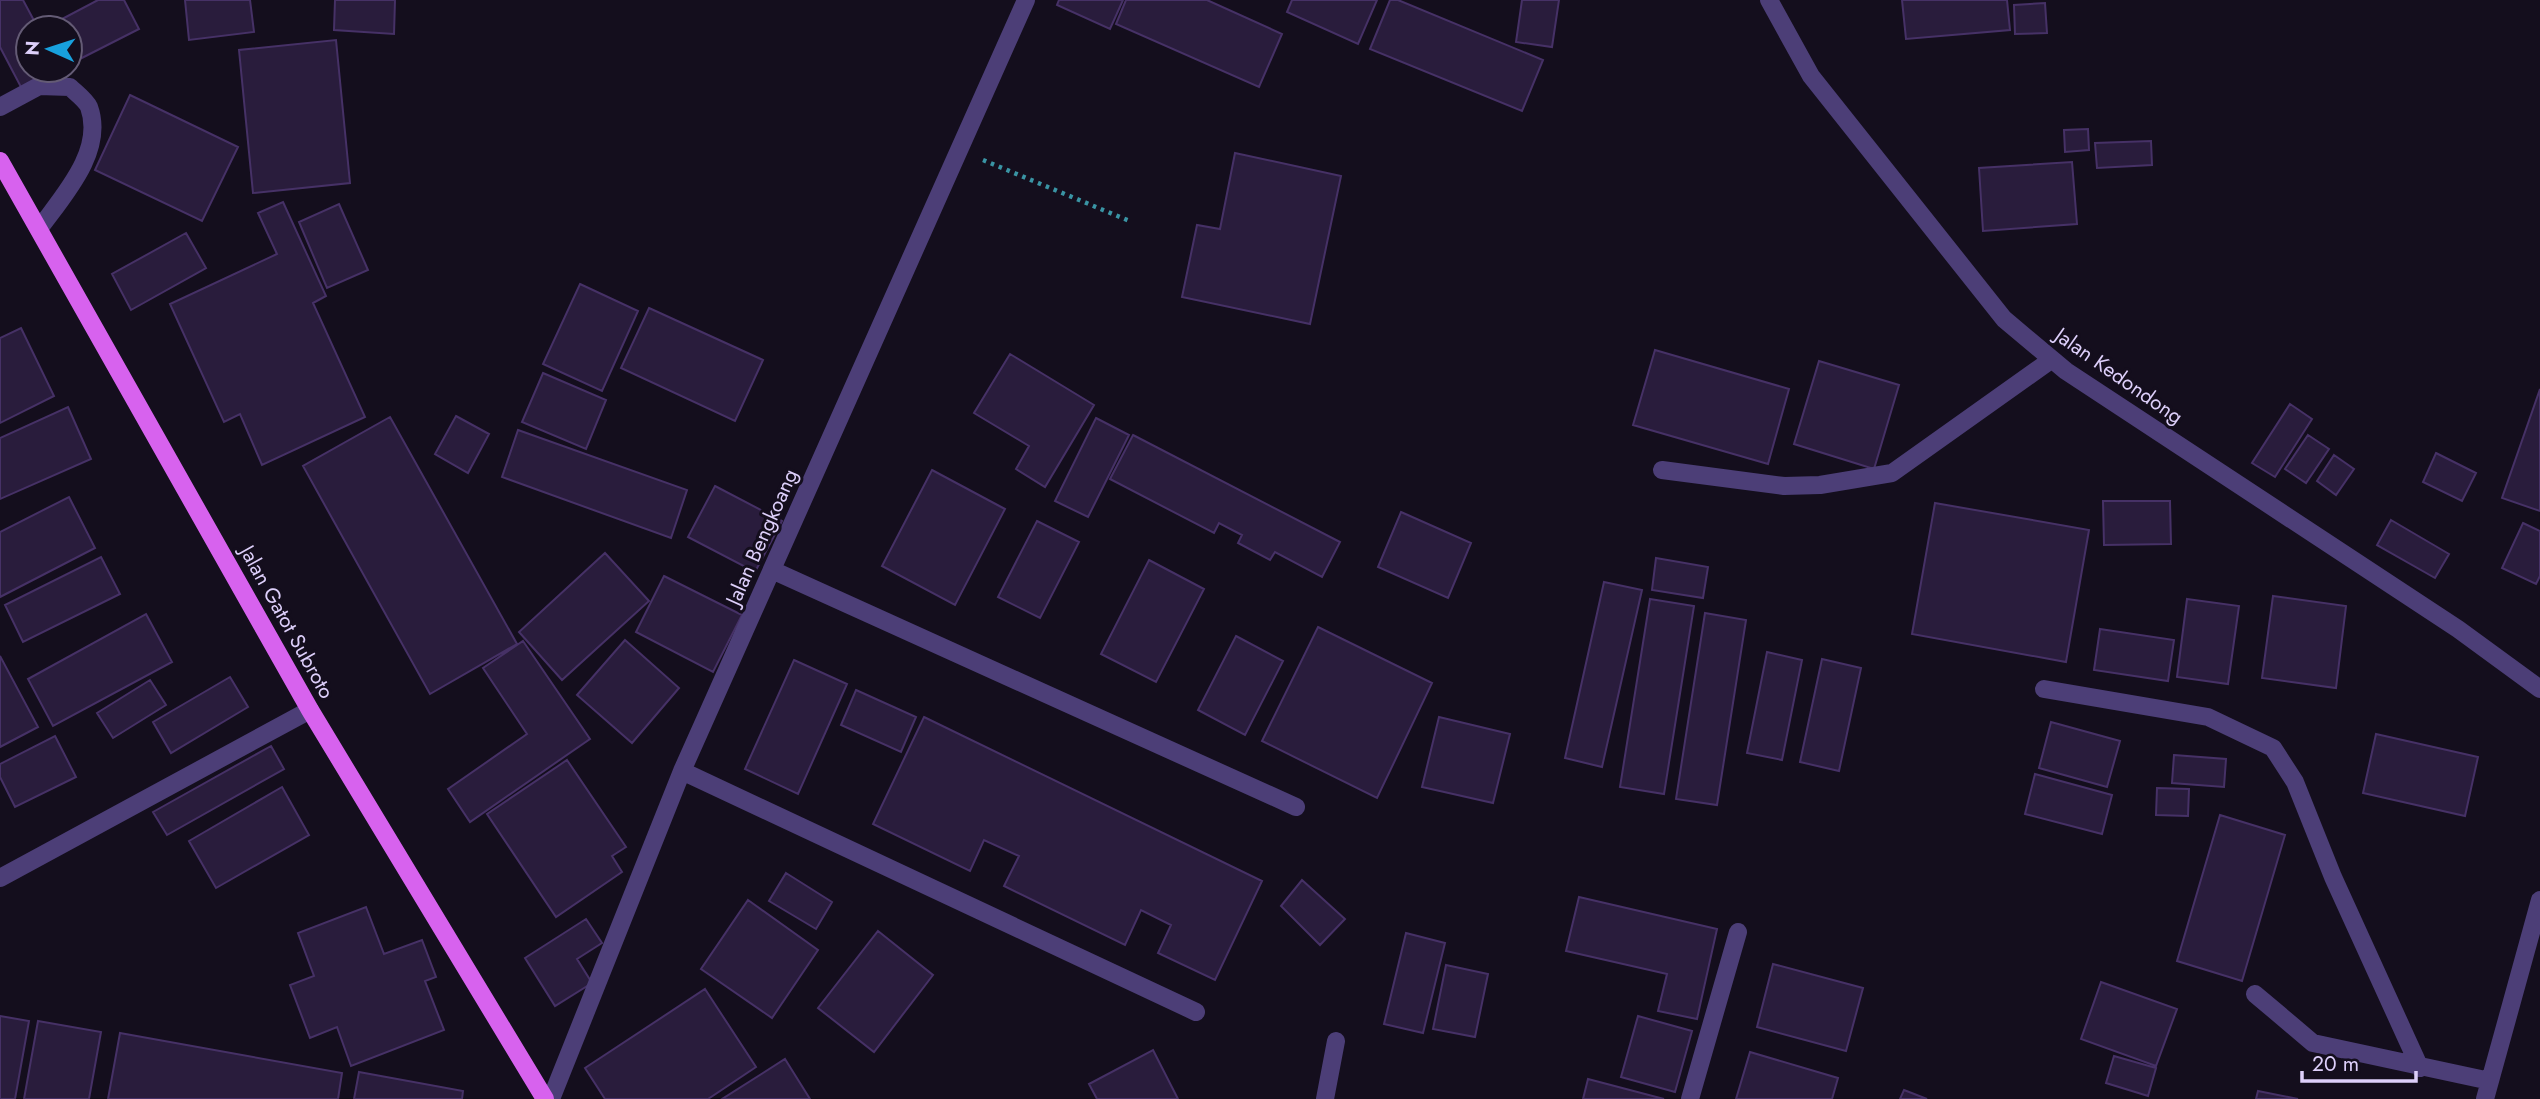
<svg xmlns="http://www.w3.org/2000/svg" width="2540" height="1099" viewBox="0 0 2540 1099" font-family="Jost,sans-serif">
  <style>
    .building { fill: #291c3c; stroke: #463166; stroke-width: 2 }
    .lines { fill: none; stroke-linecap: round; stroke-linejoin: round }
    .path { stroke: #3a94a4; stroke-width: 4.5; stroke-dasharray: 3.5 5; stroke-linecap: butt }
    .minor { stroke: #4c3e77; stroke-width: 18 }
    .major { stroke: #d762ee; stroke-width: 18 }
    .labels { text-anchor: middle; stroke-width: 6; stroke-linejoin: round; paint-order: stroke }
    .street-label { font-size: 21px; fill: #ddcffa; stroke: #140e1d }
  </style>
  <rect width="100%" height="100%" fill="#140e1d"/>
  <path class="building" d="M0 0H23L38 28H28V70H59L22 89 0 47Z
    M98 0H124L139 29 70 64V28H45Z
    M185 0H250L254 32 189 40Z
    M335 0H395L394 34 334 30Z
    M1059 0H1123L1110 29 1057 5Z
    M1126 0H1207L1282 34 1259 87 1116 24Z
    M1292 0H1377L1358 44 1287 12Z
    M1390 0H1398L1543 60 1522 111 1370 49Z
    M1522 0H1559L1552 47 1516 42Z
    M1902 0H2007L2010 30 1906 39Z
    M2045 3 2047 33 2015 34 2014 5Z
    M336 40 350 183 253 193 239 50Z
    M130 95 238 147 202 221 95 170Z
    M2088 129 2089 150 2065 152 2064 130Z
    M2151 141 2152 165 2097 168 2095 143Z
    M1235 153 1341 176 1310 324 1182 297 1197 225 1220 229Z
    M2072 162 2077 224 1983 231 1979 168Z
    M283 202 326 296 313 303 365 417 262 465 240 414 224 422 170 304 277 254 258 213Z
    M339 204 368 270 327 288 299 222Z
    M186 233 206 268 131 310 112 274Z
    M580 284 638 311 602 391 543 364Z
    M649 308 763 360 735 421 621 368Z
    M21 328 54 396 0 423V338Z
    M1655 350 1789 389 1768 464 1633 425Z
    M1010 354 1094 405 1045 487 1016 469 1029 446 974 413Z
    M1819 361 1899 385 1874 469 1794 444Z
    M543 373 606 400 586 449 522 422Z
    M2540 389V511L2502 498Z
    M2290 404 2312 419 2275 477 2252 463Z
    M68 407 91 459 0 499V438Z
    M456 416 489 434 468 473 435 454Z
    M390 417 517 644 430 694 303 466Z
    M1096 418 1129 435 1088 517 1055 501Z
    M518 430 687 490 671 538 502 477Z
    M1133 435 1340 542 1322 577 1275 552 1270 560 1238 543 1242 535 1219 523 1214 533 1110 479Z
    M2308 435 2329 449 2306 483 2285 469Z
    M2436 453 2476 473 2462 501 2423 482Z
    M2334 455 2354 469 2336 495 2317 481Z
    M932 470 1005 509 955 605 882 566Z
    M715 486 782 521 755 572 688 537Z
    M69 497 95 548 0 597V532Z
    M2103 501H2170L2171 544 2104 545Z
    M1935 503 2089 530 2066 662 1912 634Z
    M1401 512 1471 543 1448 598 1378 567Z
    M2391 520 2449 554 2435 578 2377 545Z
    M1037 521 1079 542 1040 618 998 597Z
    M2523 523 2540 531V576L2536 584 2502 568Z
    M605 553 649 601 562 680 519 632Z
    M101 557 120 594 23 642 5 605Z
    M1656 558 1708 567 1703 598 1652 590Z
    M1149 560 1204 589 1156 682 1101 654Z
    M664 576 742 615 713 672 636 632Z
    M1604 582 1642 590 1602 767 1565 758Z
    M2273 596 2346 606 2336 688 2262 678Z
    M1650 599 1694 606 1664 794 1620 787Z
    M2187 599 2239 606 2228 684 2177 677Z
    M1705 613 1746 620 1717 805 1676 799Z
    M146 614 172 662 53 726 28 679Z
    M1318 627 1432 683 1377 798 1262 741Z
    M2100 629 2174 640 2168 681 2094 670Z
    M1236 636 1283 661 1245 735 1198 710Z
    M625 640 679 688 632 743 577 695Z
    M523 641 590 739 470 822 448 789 527 734 483 668Z
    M1767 652 1802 660 1782 760 1747 753Z
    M0 656 38 727 0 747Z
    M1822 659 1861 668 1839 771 1800 762Z
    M794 660 847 684 798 794 745 769Z
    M230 677 248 707 171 753 153 722Z
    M150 680 166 705 113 738 97 713Z
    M856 690 916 717 901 752 841 725Z
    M924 717 1262 881 1215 980 1158 953 1171 925 1141 910 1125 945 1004 886 1019 856 984 840 970 871 873 824Z
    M1439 717 1510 734 1493 803 1422 787Z
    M2051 722 2120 741 2107 787 2039 768Z
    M2376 734 2478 757 2465 816 2363 793Z
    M55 736 76 777 15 807 0 777V764Z
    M271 746 284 769 167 835 153 812Z
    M2174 755 2226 759 2224 787 2172 783Z
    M567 760 626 847 612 856 622 872 556 917 487 814Z
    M2035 774 2112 795 2102 834 2025 814Z
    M282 787 309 835 216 888 189 841Z
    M2157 788 2189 789 2188 816 2156 815Z
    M2220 815 2285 835 2242 981 2177 961Z
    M786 873 832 902 816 929 769 901Z
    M1302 880 1345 919 1320 945 1281 906Z
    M1579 897 1717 929 1697 1019 1658 1011 1667 974 1566 951Z
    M748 900 818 950 772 1018 701 969Z
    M366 907 384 954 422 940 436 977 425 981 444 1030 351 1066 337 1027 310 1038 290 985 314 976 298 933Z
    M586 919 602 943 577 959 592 983 555 1006 525 958Z
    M878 931 933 975 874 1052 818 1008Z
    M1406 933 1445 943 1423 1033 1384 1024Z
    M1773 964 1863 988 1846 1051 1757 1027Z
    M1446 965 1488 974 1475 1037 1433 1029Z
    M2101 982 2177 1009 2156 1066 2081 1039Z
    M705 989 756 1067 708 1099H605L585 1068Z
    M0 1016 29 1021 15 1099H0Z
    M1638 1016 1692 1031 1675 1092 1621 1077Z
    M38 1021 101 1032 89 1099H24Z
    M120 1033 342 1073 338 1099H108Z
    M1153 1050 1178 1099H1097L1089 1084Z
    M1750 1052 1838 1078 1832 1099H1736Z
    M2114 1056 2156 1068 2148 1096 2106 1083Z
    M785 1059 810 1099H722Z
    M359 1072 463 1091 462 1099H354Z
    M1588 1079 1664 1099H1583Z
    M1904 1090 1927 1099H1900Z
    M2258 1091 2298 1099H2256Z"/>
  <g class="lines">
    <path class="path" d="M983 160 1132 222"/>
    <path class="minor" d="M1769 0 1811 76 2004 319 2066 371 2458 629 2540 689
      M0 107 39 86 70 87C75 92 86 100 89 107 105 151 63 196 39 229
      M1662 470 1784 486 1820 485 1892 473 2051 360
      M772 570 1296 807
      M2044 689 2208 717 2273 748 2295 782 2333 877 2420 1068
      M682 771 1196 1012
      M0 878 310 710
      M2255 994 2313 1043 2490 1081
      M551 1099 682 771 1026 0
      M1325 1099 1336 1041
      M1690 1099 1738 932
      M2485 1099 2540 900"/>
    <path class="major" d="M0 161 310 710 545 1099"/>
  </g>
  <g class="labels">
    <g class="street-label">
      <text transform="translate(2119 376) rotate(35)" y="7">Jalan Kedondong</text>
      <text transform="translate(762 537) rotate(-66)" y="7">Jalan Bengkoang</text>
      <text transform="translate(287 622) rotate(61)" y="7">Jalan Gatot Subroto</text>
    </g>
  </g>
  <g transform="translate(49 49) rotate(273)"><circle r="33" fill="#140e1d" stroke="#645b75" stroke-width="2"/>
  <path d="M0-5L12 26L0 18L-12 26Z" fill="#18a1de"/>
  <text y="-10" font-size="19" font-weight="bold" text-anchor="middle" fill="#ddcffa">N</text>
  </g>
  <path d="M2302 1071v10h114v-10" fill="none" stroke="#ddcffa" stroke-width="3.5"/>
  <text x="2312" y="1071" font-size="21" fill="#ddcffa" stroke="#140e1d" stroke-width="5" paint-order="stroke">20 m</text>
</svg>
